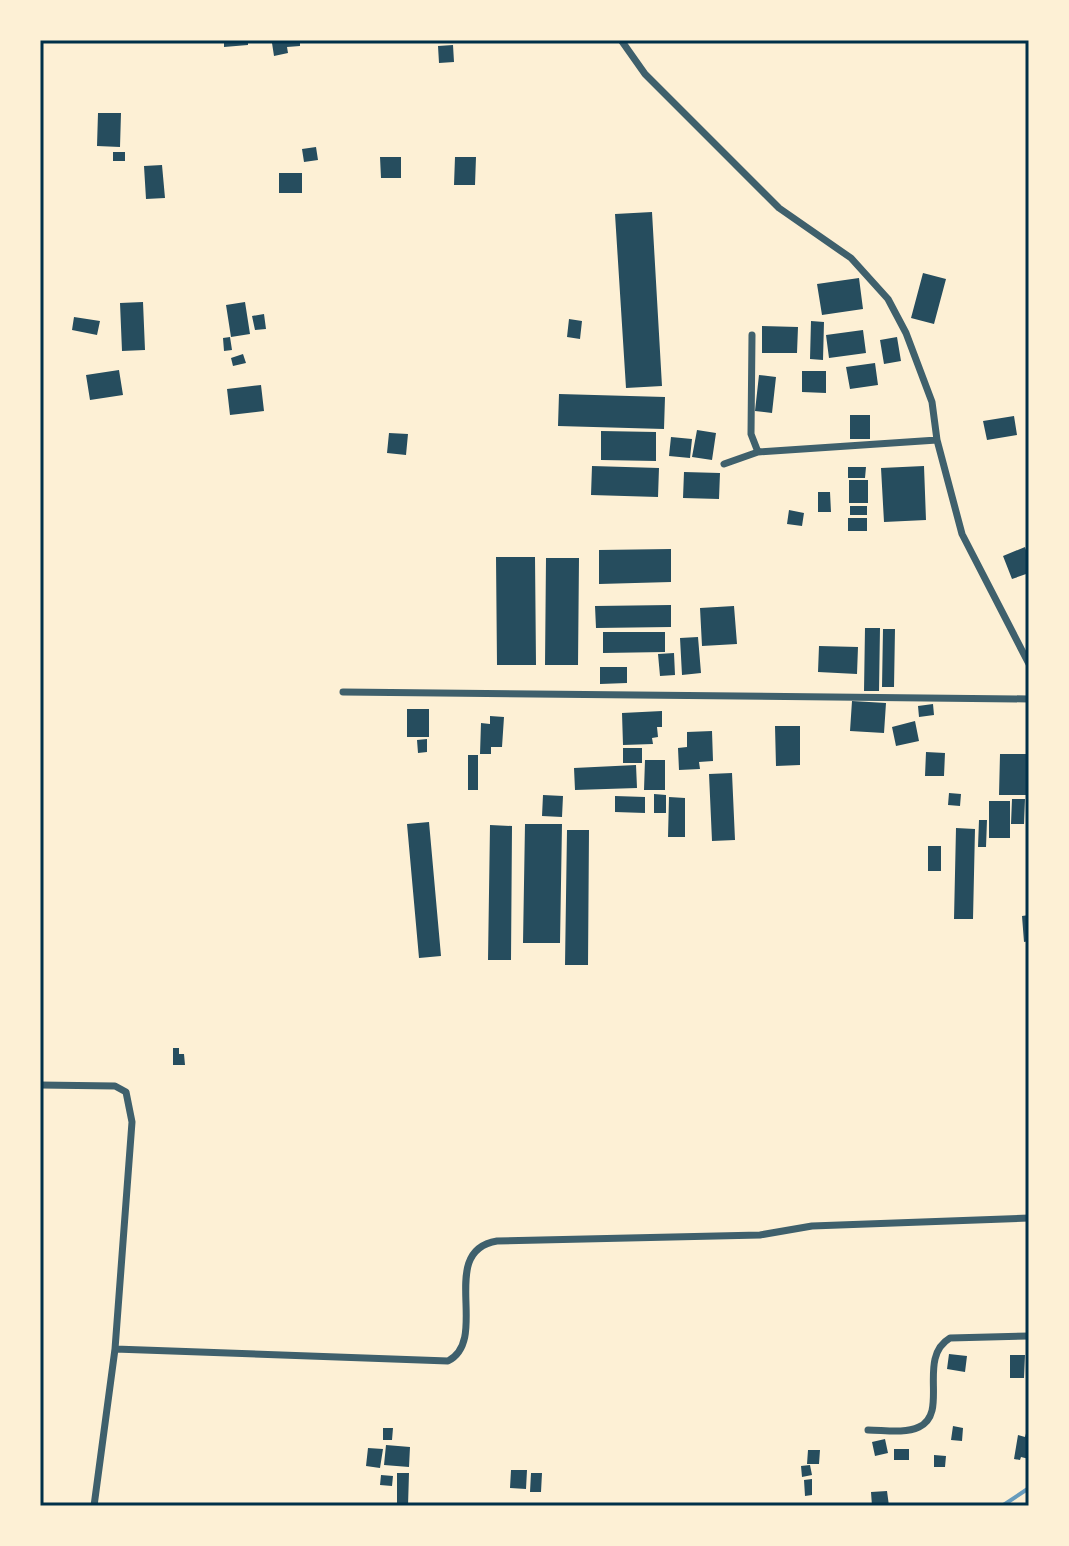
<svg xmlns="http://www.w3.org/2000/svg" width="1069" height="1546" viewBox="0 0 1069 1546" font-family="'PT Sans Narrow',sans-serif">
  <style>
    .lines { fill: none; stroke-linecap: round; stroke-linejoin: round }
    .stream { stroke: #669bbc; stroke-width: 4 }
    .building { fill: #264d5e }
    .minor { stroke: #3f606c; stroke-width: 7 }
    .neatline { fill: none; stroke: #003049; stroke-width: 3 }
  </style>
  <rect width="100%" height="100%" fill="#fdf0d5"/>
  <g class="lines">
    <path class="stream" d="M1002 1506 1029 1488"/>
  </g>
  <path class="building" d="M224 40H248V45L224 47Z
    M282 40H300V46L287 47 288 53 274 56 272 43Z
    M453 45 454 62 439 63 438 46Z
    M98 113H121L120 147 97 146Z
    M316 147 318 160 304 162 302 149Z
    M113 152H125V161H113Z
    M380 157H401V178H381Z
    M455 157H476L475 185H454Z
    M162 165 165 198 146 199 144 166Z
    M279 173H302V193H279Z
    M652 212 662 386 626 388 615 214Z
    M923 273 946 279 934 324 911 318Z
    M859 278 863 309 822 315 817 284Z
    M143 302 145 350 122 351 120 303Z
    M245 302 250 334 231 337 226 305Z
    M264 314 266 329 255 330 252 316Z
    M74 317 100 321 97 335 72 330Z
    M569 319 582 321 580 339 567 337Z
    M811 321 824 322 823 360 810 359Z
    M762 326 798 327 797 353H762Z
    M863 330 866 353 829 358 826 335Z
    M230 337 232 350 224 351 223 338Z
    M897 337 901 361 884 364 880 340Z
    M243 354 246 363 233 366 231 358Z
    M875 363 878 385 850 389 846 367Z
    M119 370 123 395 90 400 86 375Z
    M802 371H826V393L802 392Z
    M759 375 776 377 772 413 755 411Z
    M261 385 264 411 230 415 227 389Z
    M559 394 665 397 664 429 558 426Z
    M850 415H870V439H850Z
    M1014 416 1017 435 987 440 983 421Z
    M697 430 716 433 712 460 692 457Z
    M601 431 656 432V461L601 460Z
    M389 433 408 434 406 455 387 453Z
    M671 437 692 439 690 458 669 456Z
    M592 466 659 468 658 497 591 495Z
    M924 466 926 520 884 522 881 468Z
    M848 467H866L865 478H848Z
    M684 472 720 473 719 499 683 498Z
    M849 480H868V503H849Z
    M818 492H830L831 512H818Z
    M850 506H867V515H850Z
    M789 510 804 513 802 526 787 524Z
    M848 518H867V531H848Z
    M1025 547 1029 559V573L1012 579 1003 556Z
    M671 549V582L599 584V550Z
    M496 557H535L536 665H497Z
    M546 558H579L578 665H545Z
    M671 605V627L596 628 595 606Z
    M734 606 737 644 702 646 700 608Z
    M865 628H880L879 691H864Z
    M883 629H895L894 687H882Z
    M603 632H665V652L603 653Z
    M698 637 701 673 682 675 680 638Z
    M819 646 858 647 857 674 818 672Z
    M674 653 675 675 660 676 658 654Z
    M600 667H627V683L600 684Z
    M852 701 886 703 884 733 850 731Z
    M933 704 934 715 919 717 918 706Z
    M407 709H429V737H407Z
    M662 711V727H657L658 737 652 738 653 744 623 745 622 713Z
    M490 716 504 717 502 747H491V754H480L481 723 490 724Z
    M915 721 919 741 896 746 892 727Z
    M775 726H800V765L776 766Z
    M712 731 713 761 699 762 700 769 679 770 678 748 687 747V732Z
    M427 739V752L418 753 417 740Z
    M623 748H642V763H623Z
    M926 752 945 753 944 776H925Z
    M1000 754H1029V795H999Z
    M468 755H478V790H468Z
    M645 760H665V790H644Z
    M636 765 637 788 575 790 574 768Z
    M732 773 735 840 712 841 709 774Z
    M949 793 961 794 960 806 948 805Z
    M654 794 666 795V813H654Z
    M543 795 563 796 562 817 542 816Z
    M615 796 645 797V813L615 812Z
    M669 797 685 798V837H668Z
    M1012 799H1025L1024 824H1011Z
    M989 801H1010V838H989Z
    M979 820H987L986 847H978Z
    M429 822 441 956 419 958 407 824Z
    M525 824H562L560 943H523Z
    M490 825 512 826 511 960H488Z
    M956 828 975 829 973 919H954Z
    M567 830H589L588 965H565Z
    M928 846H941V871H928Z
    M1029 915V941L1024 942 1022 916Z
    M173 1048H179V1054H184L185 1065H173Z
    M949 1354 967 1356 965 1372 947 1369Z
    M1010 1355H1025L1024 1378H1010Z
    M953 1426 963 1428 962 1441 951 1440Z
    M1028 1426 1029 1459 1021 1457 1020 1460 1014 1459 1018 1435 1025 1437Z
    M383 1428H393L392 1440H383Z
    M885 1439 888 1453 875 1456 872 1442Z
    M386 1445 410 1447 409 1467 384 1465Z
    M368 1448 383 1449 380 1468 366 1466Z
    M894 1449H909V1460H894Z
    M808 1450H820L819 1464H807Z
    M934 1455 946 1456 945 1467H934Z
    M810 1465 812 1475 802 1477 801 1466Z
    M511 1470H527L526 1489 510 1488Z
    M397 1473H409L408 1506H397Z
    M531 1473H542L541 1492H530Z
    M381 1475 393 1476 392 1486 380 1485Z
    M812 1479V1495L805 1496 804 1480Z
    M887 1491 889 1506H872L871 1492Z"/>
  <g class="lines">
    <path class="minor" d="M621 40 645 74 779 208 851 258 888 299 906 333 932 402 937 440 962 534 1029 664
      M752 335 751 434 758 452
      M724 464 758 452 937 440
      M343 692 1029 699
      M40 1085 115 1086 126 1092 132 1122 115 1349 94 1506
      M115 1349 448 1361C491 1339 436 1251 497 1241L760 1235 812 1226 1029 1218
      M868 1430C884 1430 904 1434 919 1427 950 1413 916 1358 950 1338L1029 1336"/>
  </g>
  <rect width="1069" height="1546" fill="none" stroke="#fdf0d5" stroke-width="84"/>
  <rect x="42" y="42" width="985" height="1462" class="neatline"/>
</svg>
